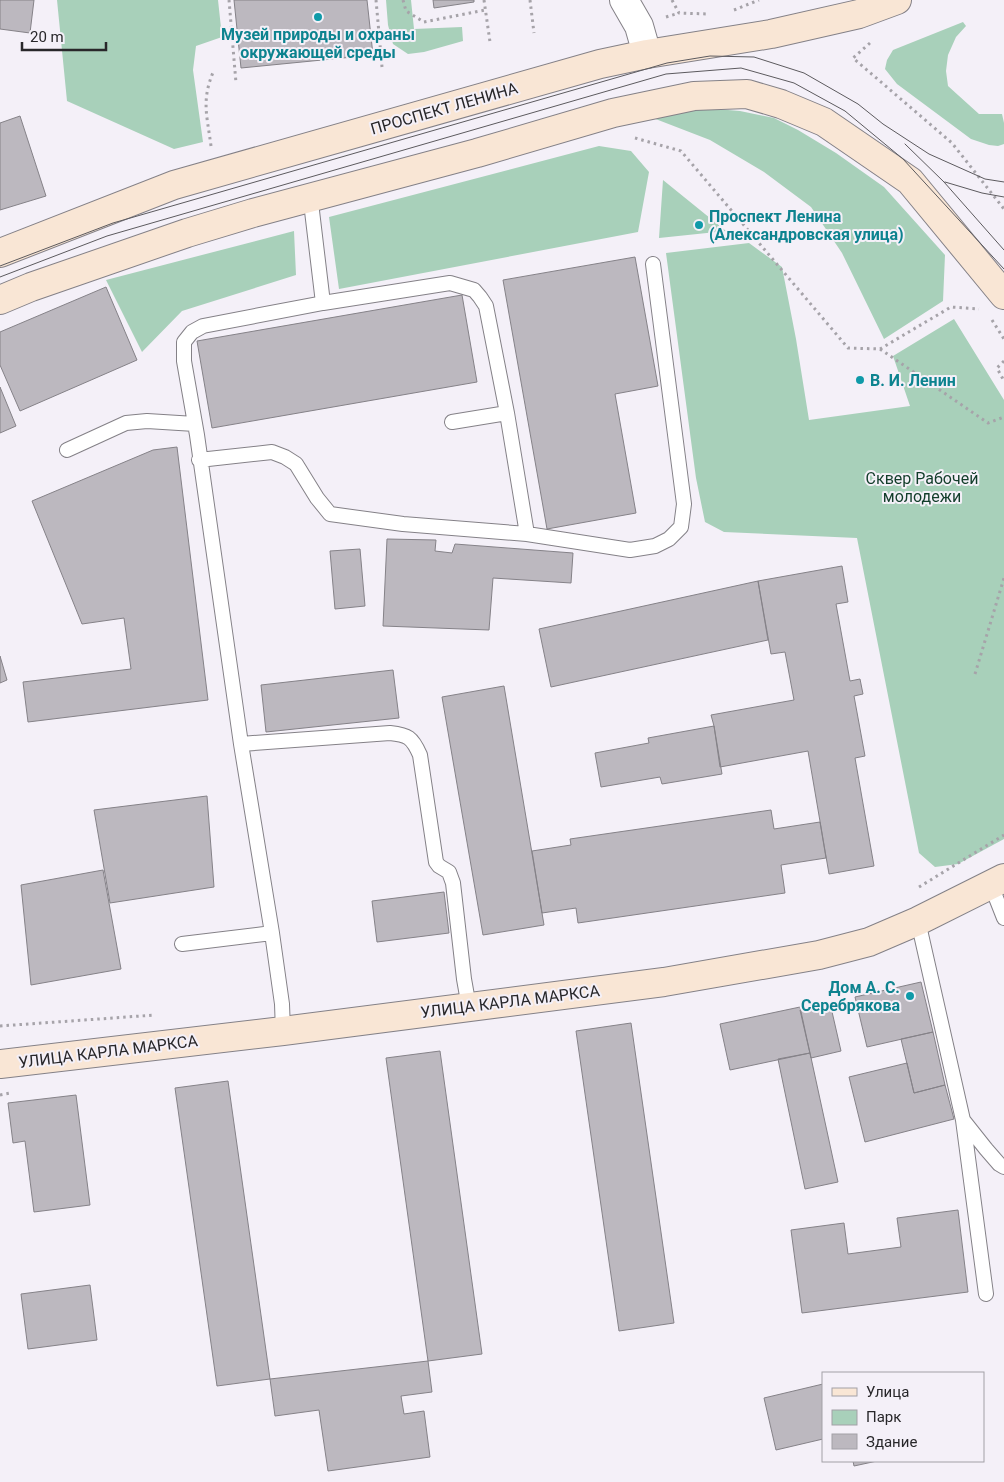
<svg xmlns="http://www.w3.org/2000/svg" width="1004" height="1482" viewBox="0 0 1004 1482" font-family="Roboto,sans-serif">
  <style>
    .green { fill: #a8d0ba }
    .building { fill: #bcb8bf; stroke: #858288 }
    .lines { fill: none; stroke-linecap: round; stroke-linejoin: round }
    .lane-casing { stroke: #848187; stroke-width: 16 }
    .street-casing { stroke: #848187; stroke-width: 30 }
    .secondary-casing { stroke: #848187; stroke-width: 30 }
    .path { stroke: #a6a3a9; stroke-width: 3; stroke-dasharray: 2.5 4; stroke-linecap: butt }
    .lane { stroke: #fff; stroke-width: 14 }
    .street { stroke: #fff; stroke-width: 28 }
    .secondary { stroke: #f9e6d5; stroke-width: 28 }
    .tram { stroke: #5c5a5e; stroke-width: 1 }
    .culture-dot { fill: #0f9aa8; stroke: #f4f0f8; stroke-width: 2 }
    .labels { text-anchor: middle; stroke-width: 4; stroke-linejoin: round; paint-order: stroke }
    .culture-label { font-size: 16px; font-weight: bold; fill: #0d838f; stroke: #f4f0f8; text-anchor: start }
    .street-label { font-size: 16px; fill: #28272a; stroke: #f4f0f8 }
    .park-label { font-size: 16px; fill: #123d2a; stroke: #f4f0f8 }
  </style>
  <rect width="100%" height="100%" fill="#f4f0f8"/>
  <path class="green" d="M57 0H218L222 37 196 46 193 70 203 142 174 149 67 101Z
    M386 0H411L414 29 462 27 463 41 424 52 408 54 393 44 388 25Z
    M963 22 966 26 956 37 948 55 946 71 948 86 979 114H1002L1004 123V144L998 146 989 145 971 139 897 84 885 69 887 60 893 50Z
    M704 108 740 111 774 118 798 130 836 153 884 187 945 255 943 301 884 339 842 253 811 207 764 172 710 140 640 113Z
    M599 146 631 151 649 172 638 232 339 289 329 217Z
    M663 180 726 231 659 238Z
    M294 231 296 275 182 311 142 352 106 280Z
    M749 243 782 267 796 339 809 420 910 406 893 356 954 319 1004 400V839L958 864 935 867 919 853 857 538 724 532 705 522 696 478 666 253Z"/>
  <path class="building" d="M0 0H34L30 33 0 29Z
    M234 0H367L373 55 241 68Z
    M433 0H474V2L434 8Z
    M20 116 46 196 0 210V123Z
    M635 257 658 386 615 394 636 513 547 529 503 280Z
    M106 287 137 360 20 411 0 365V332Z
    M462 295 477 382 212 428 197 341Z
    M0 387 16 426 0 433Z
    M177 447 208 700 28 722 23 682 131 669 124 618 82 624 32 501 153 450Z
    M387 539 436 540 435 551 452 553 455 544 573 553 571 583 493 578 489 630 383 626Z
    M360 549 365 606 335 609 330 551Z
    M842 566 848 602 836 604 850 681 860 679 863 694 854 696 865 756 855 758 874 866 829 874 808 751 720 767 714 726 711 715 794 700 785 652 771 654 758 581Z
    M758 581 768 640 551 687 539 629Z
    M0 656 7 680 0 683Z
    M393 670 399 718 266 732 261 685Z
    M504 686 544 925 483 935 442 697Z
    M714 726 722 774 662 784 660 777 601 787 595 753 649 743 648 738Z
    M207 796 214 887 110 903 94 810Z
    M771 810 774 829 820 822 826 858 781 865 785 893 578 923 576 908 542 913 532 851 571 845 570 839Z
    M103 870 121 969 31 985 21 885Z
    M444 892 449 933 377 942 372 901Z
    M921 982 933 1032 867 1047 855 997Z
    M830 1003 841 1051 811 1058 800 1010Z
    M800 1007 810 1053 730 1070 720 1024Z
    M631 1023 674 1323 619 1331 576 1031Z
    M933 1032 945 1085 914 1093 901 1039Z
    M440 1051 482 1354 428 1361 386 1058Z
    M810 1053 838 1182 805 1189 778 1059Z
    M907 1063 914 1093 945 1085 954 1119 865 1142 849 1077Z
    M228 1081 270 1379 217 1386 175 1088Z
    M76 1095 90 1205 34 1212 25 1141 13 1143 8 1103Z
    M958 1210 968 1292 802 1313 791 1230 844 1223 848 1254 901 1247 897 1218Z
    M90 1285 97 1340 28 1349 21 1294Z
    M428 1361 432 1392 401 1396 404 1414 424 1411 430 1457 328 1471 319 1410 275 1416 270 1379Z
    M823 1384V1439L776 1450 764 1398Z
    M853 1461H877L854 1466Z"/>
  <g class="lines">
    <g class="lane-casing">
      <path id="lane" d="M323 303 450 283 474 290 480 297 486 306 507 413 452 422
        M507 413 527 534
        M67 450 126 423 147 421 195 424
        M199 460 272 452 285 457 296 464 317 498 330 514 403 524 527 534 630 550 655 546 669 539 681 527 684 504 653 264
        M241 744 390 733C408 735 412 737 420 755L436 862 439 866 449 872 453 883 464 979 469 1007
        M991 885 1004 918
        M918 921 963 1120 986 1149 999 1164 1004 1167
        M182 944 272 933
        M283 1031 282 1004 272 933 241 744 197 435 184 361V342L192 332 203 326 323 303 312 211
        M963 1120 986 1294"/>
    </g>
    <g class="street-casing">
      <path id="street" d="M624 0 639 26 647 54"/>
    </g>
    <g class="secondary-casing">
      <path id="secondary" d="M0 253 174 185 600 64 647 54 771 34 859 14 897 0
        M0 300 31 287 187 233 253 213 477 153 613 113 694 96 747 94 781 104 824 122 910 181 1004 295
        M0 1064 283 1031 664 982 819 955 869 942 918 921 1004 878"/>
    </g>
    <path class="path" d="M229 0 236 83
      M376 0 382 67
      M403 0 406 11 424 22 485 10
      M484 0 490 42
      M530 0 534 33
      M672 0 679 13 708 14
      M734 10 759 0
      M666 17 679 13
      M870 43 853 58 952 143 1004 209
      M635 138 681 151 848 348 880 349 951 307 979 309
      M211 146C207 115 201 100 214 70
      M992 320 1004 339
      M880 349 988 423 1004 417
      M1004 361 997 368 1004 381
      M975 674 1004 578
      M919 887 1004 835
      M0 1026 155 1015
      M0 1095 10 1093"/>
    <use href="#lane" class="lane"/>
    <use href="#street" class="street"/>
    <use href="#secondary" class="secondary"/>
    <path class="tram" d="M905 144 944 182 1004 250
      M945 182 982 193 1004 197
      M0 266 113 223 667 63 710 56 754 57 804 73 858 104 883 124 929 154 985 179 1004 182
      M0 277 107 236 666 74 741 68 794 83 845 111 903 159 1004 269"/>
  </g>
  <g class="culture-dot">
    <circle cx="318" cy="17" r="5"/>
    <circle cx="699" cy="225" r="5"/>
    <circle cx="860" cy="380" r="5"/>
    <circle cx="910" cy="996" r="5"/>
  </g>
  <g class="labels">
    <g class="culture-label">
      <text x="318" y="40" text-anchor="middle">Музей природы и охраны<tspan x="318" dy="18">окружающей среды</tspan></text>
      <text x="709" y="222">Проспект Ленина<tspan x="709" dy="18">(Александровская улица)</tspan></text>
      <text x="870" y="386">В. И. Ленин</text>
      <text x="900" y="993" text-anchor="end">Дом А. С.<tspan x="900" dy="18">Серебрякова</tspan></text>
    </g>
    <g class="street-label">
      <text transform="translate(444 108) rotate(-16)" y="6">ПРОСПЕКТ ЛЕНИНА</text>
      <text transform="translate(510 1001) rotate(-7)" y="6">УЛИЦА КАРЛА МАРКСА</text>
      <text transform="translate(108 1051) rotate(-7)" y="6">УЛИЦА КАРЛА МАРКСА</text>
    </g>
    <g class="park-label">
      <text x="922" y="484">Сквер Рабочей<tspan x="922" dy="18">молодежи</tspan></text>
    </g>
  </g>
  <rect x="822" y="1372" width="162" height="90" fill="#f4f0f8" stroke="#a2a0a6"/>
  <rect x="832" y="1388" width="25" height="8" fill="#f9e6d5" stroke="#a2a0a6"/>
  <text x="866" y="1397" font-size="15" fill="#28272a">Улица</text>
  <rect x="832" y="1410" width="25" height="15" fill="#a8d0ba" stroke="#a2a0a6"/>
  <text x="866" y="1422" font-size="15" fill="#28272a">Парк</text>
  <rect x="832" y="1434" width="25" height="15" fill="#bcb8bf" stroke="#a2a0a6"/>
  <text x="866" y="1447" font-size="15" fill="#28272a">Здание</text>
  <path d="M22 42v8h84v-8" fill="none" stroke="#28272a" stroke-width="2.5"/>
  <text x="30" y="42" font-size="15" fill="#28272a" stroke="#f4f0f8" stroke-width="4" paint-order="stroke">20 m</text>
</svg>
